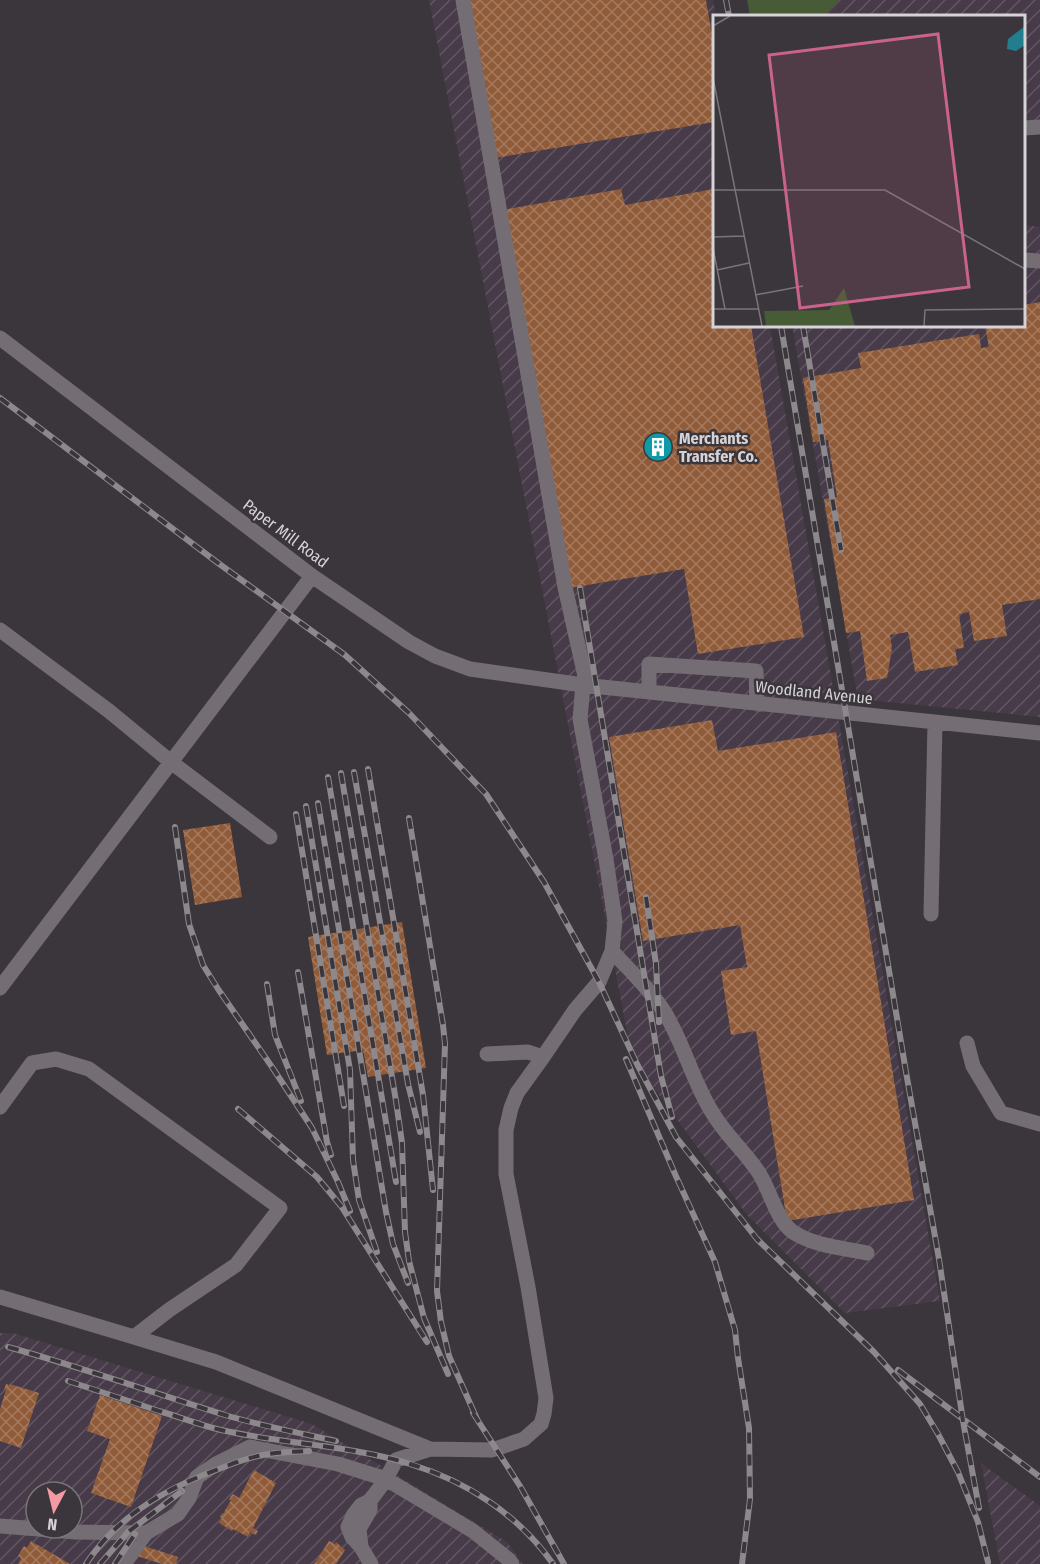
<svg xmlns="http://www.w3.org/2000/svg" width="1040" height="1564" viewBox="0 0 1040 1564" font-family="'Fira Sans Condensed',sans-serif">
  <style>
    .industrial { fill: url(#industrial-furrows); fill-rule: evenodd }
    .grass { fill: #475b36 }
    .building { fill: url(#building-cross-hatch) }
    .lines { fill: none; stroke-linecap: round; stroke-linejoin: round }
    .minor { stroke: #746e74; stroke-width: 15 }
    .rail-casing { stroke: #8c888c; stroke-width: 6 }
    .rail { stroke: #3b363b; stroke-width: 4; stroke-dasharray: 11; stroke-linecap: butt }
    .labels { text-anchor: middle; stroke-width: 5; stroke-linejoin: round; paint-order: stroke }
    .poi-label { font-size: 16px; font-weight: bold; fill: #d6d3d6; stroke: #3b363b; text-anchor: start }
    .street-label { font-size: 16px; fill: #d6d3d6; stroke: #3b363b }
    .inset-road { fill: none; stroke: #797579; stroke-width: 1.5 }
    .view { fill: #ca638c; fill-opacity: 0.15; stroke: #ca638c; stroke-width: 3 }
    .inset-edge { fill: none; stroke: #d6d3d6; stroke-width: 3 }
  </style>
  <defs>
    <pattern id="industrial-furrows" width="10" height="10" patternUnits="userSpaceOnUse" patternTransform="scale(1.5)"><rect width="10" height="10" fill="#473a49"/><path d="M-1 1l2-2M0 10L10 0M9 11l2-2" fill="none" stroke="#615662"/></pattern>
    <pattern id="building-cross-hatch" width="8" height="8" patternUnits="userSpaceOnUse" patternTransform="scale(1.5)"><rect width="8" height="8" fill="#905b39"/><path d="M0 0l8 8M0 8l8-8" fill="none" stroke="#a4795e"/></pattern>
  </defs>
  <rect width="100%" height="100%" fill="#3b363b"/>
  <path class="industrial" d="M429 0H713L716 16H714V326H770L940 1301 845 1313 747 1215 632 1058Z
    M839 0H1040V121H1024V16H825Z
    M1024 225 1040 227V717L858 699 792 326H1024Z
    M0 1333H13L312 1424 507 1542 523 1564H0ZM36 1492H72V1528H36Z
    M981 1463 1040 1506V1564H1000Z"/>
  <path class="grass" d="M747 0H839L825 16H750Z"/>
  <path class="building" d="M469 0H706L714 48V122L495 158Z
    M621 189 625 205 714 189V326H751L804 637 698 654 684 569 569 588 503 210Z
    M1040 302V599L1002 605 1007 636 974 641 969 612 959 614 964 648 955 649 958 665 915 672 908 632 890 635 892 648 887 678 867 681 860 631 846 633 824 499 837 497 828 440 813 442 803 378 861 368 858 353 979 334 981 348 989 347 985 326H1024V305Z
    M712 720 718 751 836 732 914 1200 787 1221 756 1031 731 1035 721 971 747 967 740 925 643 941 609 737Z
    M230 823 242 897 195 905 183 830Z
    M402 922 426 1068 368 1077 363 1050 327 1055 308 937Z
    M6 1384 9 1385 10 1384 39 1393 21 1448 0 1441V1409L6 1390H4Z
    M100 1395 162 1416 131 1507 91 1493 110 1439 87 1431Z
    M254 1470 276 1483 253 1528 258 1531 256 1535 250 1532 248 1537 233 1529 232 1531 219 1523 222 1518 220 1517 222 1513 223 1514 231 1500H229L231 1496 233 1494 239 1498Z
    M31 1541 70 1564H18L21 1558 18 1556 24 1546 27 1548Z
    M329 1541 335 1544 336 1542 345 1550 336 1564H314Z
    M141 1545 178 1557 176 1564H162L137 1556Z"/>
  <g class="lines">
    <path class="minor" d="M463 0 565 587 587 685
      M1024 128 1040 127
      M1024 260 1040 261
      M0 338 312 576 409 642 435 656 470 669 583 685 1040 733
      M0 630 109 711 171 762 270 837
      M649 692V664L756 671 757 704
      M931 914 935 722
      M612 951C630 971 651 990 665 1013 684 1044 693 1082 712 1112 725 1135 745 1151 759 1173 770 1190 777 1221 793 1232 814 1246 843 1248 867 1253
      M0 988 312 576
      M967 1043 973 1066 1001 1113 1040 1124
      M487 1054 528 1052 543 1057
      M0 1107 32 1063 56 1059 89 1069 280 1208 236 1265 169 1310 134 1337 0 1297
      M134 1337 216 1362 430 1449 492 1450 524 1439 541 1424 544 1414 546 1398 528 1287 506 1174V1130L511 1108 517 1093 543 1057 575 1010 599 982 612 951 615 921 606 859 580 719 583 685
      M370 1501V1510L359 1529 361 1547 352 1537 348 1527 354 1514 361 1505 370 1501 386 1479 396 1460 430 1449
      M0 1526 76 1532 146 1533
      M361 1547 371 1564
      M124 1564 146 1533 178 1514 189 1498 197 1477 216 1464 250 1447 338 1464 386 1479 473 1531 508 1559 512 1564"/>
    <g class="rail-casing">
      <path id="rail" d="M726 0 729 16
        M781 326 906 1072 939 1259 963 1421 979 1508
        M803 326 841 550
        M0 398 218 563 345 655 409 713 486 794 544 882 599 982 637 1064 676 1137 757 1239 874 1352 920 1404 938 1434 958 1472 978 1522 988 1562
        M580 588 661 1076 672 1117
        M368 769 423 1095 433 1190
        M354 772 408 1084 420 1132
        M341 773 396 1101 402 1143 405 1232 409 1261 424 1318 448 1374
        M328 777 396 1182
        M318 803 386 1212 393 1244 408 1283
        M306 806 350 1070 353 1160 359 1200 377 1252
        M296 814 344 1106
        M409 818 443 1025 445 1044 437 1291 441 1322 449 1356 477 1419
        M175 827 189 924 203 965 218 989 272 1067 312 1128 338 1182 350 1211
        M646 897 656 964 659 1022
        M298 972 327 1142 331 1155
        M267 984 275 1035 301 1101
        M626 1059 675 1174 715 1262 735 1330 738 1358 749 1428 750 1499 742 1564
        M238 1109 317 1177 341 1206 427 1342
        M8 1347C81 1367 153 1393 225 1415 262 1426 299 1433 336 1441
        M898 1370 1040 1477
        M68 1381C99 1391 129 1401 159 1411 180 1417 200 1425 221 1430 283 1444 349 1445 410 1464 466 1481 519 1515 553 1564
        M473 1413 520 1486 564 1564
        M86 1564C117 1516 166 1488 219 1469 231 1464 245 1459 258 1456 275 1452 292 1452 309 1451
        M100 1564 128 1532 182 1491
        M115 1564 135 1534"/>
    </g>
    <use href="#rail" class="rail"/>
  </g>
  <defs>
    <g id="building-disc" transform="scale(1.5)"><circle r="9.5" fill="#0f9aa8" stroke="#3b363b"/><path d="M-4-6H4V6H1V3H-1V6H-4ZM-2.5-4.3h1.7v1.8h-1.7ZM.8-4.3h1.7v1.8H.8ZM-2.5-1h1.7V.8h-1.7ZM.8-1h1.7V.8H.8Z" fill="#fff"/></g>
  </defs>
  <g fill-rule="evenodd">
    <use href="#building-disc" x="658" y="447"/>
  </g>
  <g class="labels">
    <g class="poi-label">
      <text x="679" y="444">Merchants<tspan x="679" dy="18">Transfer Co.</tspan></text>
    </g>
    <g class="street-label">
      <text transform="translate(286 533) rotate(37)" y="6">Paper Mill Road</text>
      <text transform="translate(814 692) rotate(6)" y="6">Woodland Avenue</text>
    </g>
  </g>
  <g transform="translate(713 15)">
    <rect width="312" height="312" fill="#3b363b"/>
    <path d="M131 273 142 311H53L51 296 116 295Z" fill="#475b36"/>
    <path d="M312 11V30L303 36 294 34 295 24Z" fill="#227e8e"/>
    <path class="inset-road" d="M0 11 17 1M0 63 49 311M0 175H172L312 254M0 222 31 221M0 233 12 294M4 255 36 248M42 280 90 271M0 294H45M211 311 212 295 312 294"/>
    <path class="view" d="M225 19 256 272 87 293 56 40Z"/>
    <rect width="312" height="312" class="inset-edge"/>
  </g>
  <g transform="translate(54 1510) rotate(187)"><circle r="28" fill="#3b363b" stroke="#797579" stroke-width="1.5"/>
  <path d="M0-4.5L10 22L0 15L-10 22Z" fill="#f49aa2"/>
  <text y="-9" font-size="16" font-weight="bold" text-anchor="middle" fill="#d6d3d6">N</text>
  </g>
</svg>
